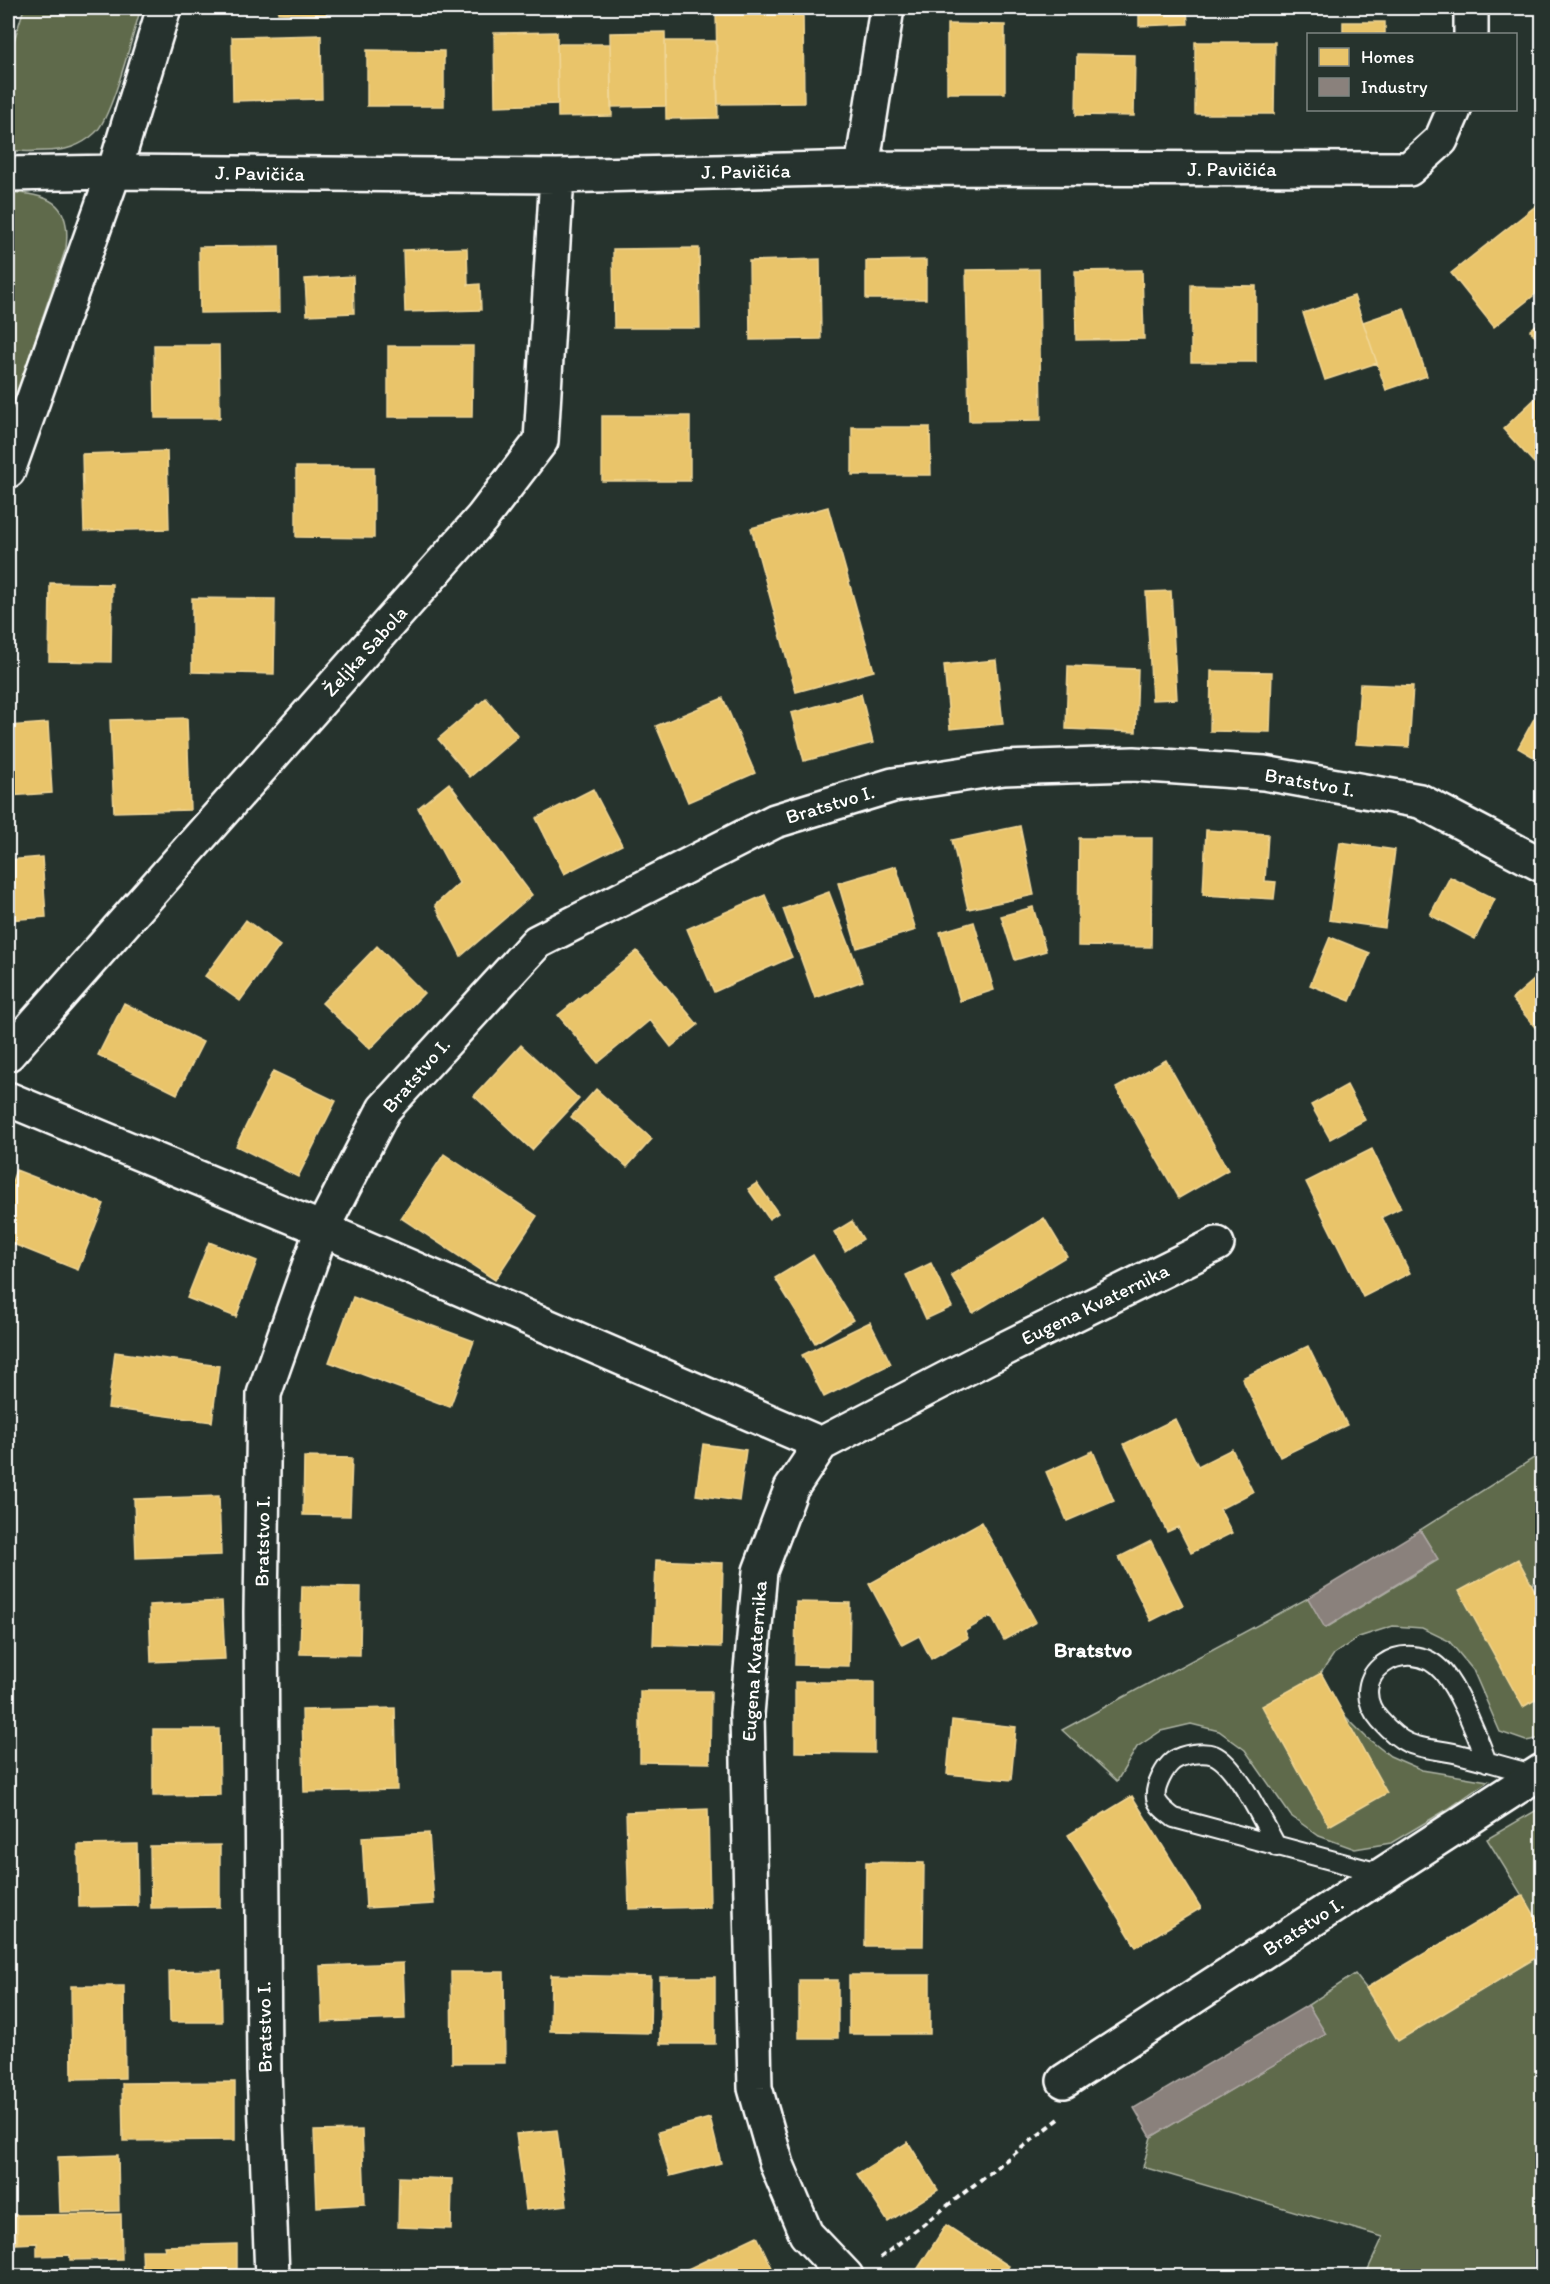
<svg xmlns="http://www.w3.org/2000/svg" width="1550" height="2284" viewBox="0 0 1550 2284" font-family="Itim,sans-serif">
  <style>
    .green { fill: #5e6a4b; stroke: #aeb4a5; stroke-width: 1.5 }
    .homes { fill: #e9c46a; stroke: #f0d697; stroke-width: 1.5 }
    .industry { fill: #8a817c; stroke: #ada7a3; stroke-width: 1.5 }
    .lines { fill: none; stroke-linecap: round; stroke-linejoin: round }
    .lane-casing { stroke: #fff; stroke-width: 22 }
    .street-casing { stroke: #fff; stroke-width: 38 }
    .path { stroke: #fff; stroke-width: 4; stroke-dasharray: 6 4.5; stroke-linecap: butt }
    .lane { stroke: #26332d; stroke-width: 18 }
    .street { stroke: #26332d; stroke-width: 33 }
    .labels { text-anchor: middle; stroke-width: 6; stroke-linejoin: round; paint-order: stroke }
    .street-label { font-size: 20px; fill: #fff; stroke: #26332d }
    .neighbourhood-label { font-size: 21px; font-weight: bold; fill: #fff; stroke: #26332d }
  </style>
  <rect width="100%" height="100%" fill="#26332d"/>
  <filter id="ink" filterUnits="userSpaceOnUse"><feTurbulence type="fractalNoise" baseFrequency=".0167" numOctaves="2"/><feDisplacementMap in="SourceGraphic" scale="12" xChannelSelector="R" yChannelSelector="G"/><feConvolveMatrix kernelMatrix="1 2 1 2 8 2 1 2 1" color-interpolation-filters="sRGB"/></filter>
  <g filter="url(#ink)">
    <path class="green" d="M24 8H141C133 33 112 118 95 133 80 147 64 151 44 151 32 151 19 153 8 149V60Z
      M8 192C47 195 72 200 66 248L8 420Z
      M1537 1456 1542 1464V1578L1532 1584 1542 1604V1738L1526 1741 1500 1732 1473 1670 1449 1641 1422 1628 1393 1626 1359 1637 1334 1654 1321 1673 1343 1714 1366 1737 1390 1756 1422 1770 1488 1781 1448 1809 1391 1843 1355 1849 1319 1836 1291 1816 1245 1750 1219 1731 1191 1724 1161 1731 1137 1747 1117 1781 1062 1730 1308 1598 1326 1628 1438 1560 1420 1530Z
      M1542 1807V1928L1487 1839Z
      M1542 1954V2276H1365L1383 2237 1143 2167 1151 2137 1325 2034 1308 2005 1355 1974 1366 1988 1398 2040Z"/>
    <path class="homes" d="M278 8H326V15L278 13Z
      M1139 8H1187L1188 24 1139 26Z
      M803 12 804 103 718 104 716 13Z
      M1343 22H1385V34H1343Z
      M947 24 1005 25V93H947Z
      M557 32 558 104 495 106 494 33Z
      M665 32 666 106 611 107 610 33Z
      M321 35 322 99 233 101 232 37Z
      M665 41H716L718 118 666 119Z
      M1195 42H1275L1274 114H1195Z
      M557 44H610L612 116 558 117Z
      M367 50 444 51V106H367Z
      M1077 54 1135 55 1134 116 1076 115Z
      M1542 201V289L1494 327 1451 273Z
      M279 246 280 312 200 313 199 247Z
      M467 248 468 285 480 284 481 310 405 312 403 250Z
      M699 248 700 328H614L613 249Z
      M820 259 821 339 750 340 749 261Z
      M926 260V299H866V261Z
      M1039 269 1041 420 969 421 966 270Z
      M1142 270 1144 339 1076 340 1075 271Z
      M353 276 354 313 307 315 305 279Z
      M1191 285 1256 286V362H1191Z
      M1354 296 1377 363 1325 380 1303 313Z
      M1404 308 1427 376 1386 390 1363 322Z
      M1542 320V345L1530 330Z
      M154 345H219L220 418H155Z
      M388 346H473L472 417H388Z
      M1542 392V455L1534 463 1503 429Z
      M602 416H690V481H602Z
      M852 427H930L931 475H852Z
      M167 451 169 529 84 531 82 454Z
      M296 467H374V538L296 537Z
      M828 507 874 671 796 692 751 528Z
      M50 583 112 584 111 662 49 661Z
      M1171 591 1177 699 1152 700 1146 592Z
      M192 598 275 599 274 674 192 672Z
      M996 660 1003 724 950 729 944 665Z
      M1068 666 1138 669 1136 732 1066 729Z
      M1211 671 1272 672 1270 732 1210 731Z
      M1360 684 1413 686 1409 747 1356 744Z
      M861 694 873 743 804 761 791 713Z
      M486 698 518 736 470 777 438 739Z
      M723 698 755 773 688 802 656 726Z
      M1542 704V762L1518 748Z
      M187 718 190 810 114 812 110 720Z
      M48 723 52 793 8 796V726Z
      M449 783 532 895 461 956 435 905 459 883 418 808Z
      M593 789 622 845 564 874 536 818Z
      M1020 826 1034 895 968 909 952 840Z
      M1206 830 1268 834 1265 881 1276 882 1274 899 1203 895Z
      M1079 838H1152L1151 947 1078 946Z
      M1340 842 1395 850 1385 928 1329 920Z
      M42 857 46 917 8 920V860Z
      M896 866 916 930 857 948 838 883Z
      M1450 877 1495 899 1475 939 1430 915Z
      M829 892 863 981 815 998 783 909Z
      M765 895 792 957 714 992 687 929Z
      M1033 907 1046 951 1015 960 1001 916Z
      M246 920 280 946 240 1001 205 976Z
      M974 922 994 990 960 1001 940 932Z
      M1330 937 1370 953 1350 1001 1310 985Z
      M377 946 424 993 370 1049 322 1003Z
      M637 951 698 1025 671 1047 650 1020 598 1063 558 1015Z
      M1542 973V1036L1512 999Z
      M124 1003 203 1042 177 1094 98 1055Z
      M521 1045 579 1099 532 1150 474 1096Z
      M1166 1060 1228 1170 1179 1198 1116 1088Z
      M273 1071 336 1101 298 1177 236 1146Z
      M1347 1085 1365 1120 1330 1139 1311 1105Z
      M596 1089 652 1139 627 1167 571 1117Z
      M1372 1149 1401 1208 1382 1217 1410 1273 1363 1297 1306 1182Z
      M444 1154 537 1216 495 1280 401 1218Z
      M16 1170 104 1204 78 1270 8 1242V1193Z
      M757 1183 778 1213 769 1219 748 1189Z
      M1044 1218 1067 1256 973 1313 951 1275Z
      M852 1221 863 1239 845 1251 834 1232Z
      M209 1242 257 1261 236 1317 187 1298Z
      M813 1255 853 1320 815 1343 775 1278Z
      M931 1263 952 1307 926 1319 906 1275Z
      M353 1297 474 1341 450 1407 329 1362Z
      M870 1322 891 1364 824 1397 802 1355Z
      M1308 1346 1347 1425 1280 1457 1242 1378Z
      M115 1352 219 1366 212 1422 108 1408Z
      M1175 1419 1198 1466 1232 1449 1253 1492 1220 1509 1232 1533 1191 1553 1178 1527 1167 1532 1124 1444Z
      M703 1444 746 1450 739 1501 696 1495Z
      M1093 1451 1114 1501 1067 1521 1046 1472Z
      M304 1457 352 1458 350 1516 303 1515Z
      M219 1496 221 1555 136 1558 134 1499Z
      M981 1522 1036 1622 1004 1640 991 1616 965 1631 968 1638 931 1659 919 1636 902 1645 869 1584Z
      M1151 1541 1183 1605 1151 1621 1119 1557Z
      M1518 1559 1542 1604V1696L1523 1707 1459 1591Z
      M656 1560 723 1563 721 1647 653 1645Z
      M302 1586 361 1587 360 1655 300 1654Z
      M222 1601 225 1659 151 1662 149 1605Z
      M796 1602 850 1603 849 1666 795 1665Z
      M1321 1673 1387 1793 1329 1826 1262 1706Z
      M795 1682H874V1753L795 1752Z
      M640 1691H711L710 1763 640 1762Z
      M395 1708 397 1790 304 1792 302 1710Z
      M952 1720 1016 1727 1011 1780 947 1774Z
      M153 1729H219L220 1795 153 1796Z
      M1132 1796 1201 1908 1136 1947 1068 1835Z
      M708 1809 710 1907 629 1909 626 1812Z
      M429 1833 434 1904 366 1908 362 1837Z
      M137 1844 138 1906 79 1907 78 1845Z
      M220 1845V1907L151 1908 150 1846Z
      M866 1862 924 1863 923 1946H865Z
      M1523 1895 1542 1928V1954L1398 2041 1366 1988Z
      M403 1963 405 2019 322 2022 320 1966Z
      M221 1970 222 2022H170L169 1971Z
      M451 1972H504L505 2063H452Z
      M551 1975 651 1977 650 2033 550 2031Z
      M849 1975H930V2034H849Z
      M660 1977H715V2044H660Z
      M799 1980H838V2038H799Z
      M71 1986H124L125 2078 72 2079Z
      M235 2082V2140L123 2141 122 2083Z
      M710 2118 721 2163 670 2176 658 2132Z
      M362 2130 365 2204 317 2207 314 2131Z
      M557 2130 567 2205 526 2210 516 2134Z
      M908 2142 938 2190 888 2222 857 2174Z
      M118 2155 119 2211 60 2212 58 2157Z
      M399 2177 452 2179 451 2229 398 2227Z
      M121 2214 122 2259 70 2260V2255L37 2256V2243L17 2244V2215Z
      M8 2215H17V2244H8Z
      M946 2225 1009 2266 1003 2276H913Z
      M757 2236 776 2276H673Z
      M237 2244V2276H143L142 2250H165L164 2246Z
      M370 2273V2276H312Z"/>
    <path class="industry" d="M1420 1530 1438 1559 1325 1628 1308 1598Z
      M1308 2005 1326 2034 1151 2137 1134 2108Z"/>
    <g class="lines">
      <g class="lane-casing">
        <path id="lane" d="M1487 1762C1477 1735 1461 1694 1443 1672 1407 1631 1341 1676 1380 1720 1388 1729 1397 1738 1408 1743 1424 1750 1445 1750 1462 1755 1487 1761 1512 1769 1537 1775
          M1277 1847C1264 1824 1237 1765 1214 1755 1203 1751 1183 1754 1173 1761 1165 1767 1154 1787 1156 1798 1158 1807 1168 1813 1174 1818L1383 1874"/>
      </g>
      <g class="street-casing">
        <path id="street" d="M1471 34V8
          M862 168 887 8
          M8 174 114 172 557 176 862 168 1409 169 1441 140 1454 110
          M8 471 114 172 164 8
          M8 1054 482 518 541 441 557 176
          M8 1099 322 1229 821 1444
          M1064 2081 1542 1771
          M272 2276 264 2072 261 1612 264 1394 322 1229 384 1109 537 942 775 821 893 785 1004 768 1134 764 1264 773 1420 801 1542 865
          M846 2276 806 2234 777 2165 755 2088 747 1714 760 1571 791 1489 821 1444 986 1358 1217 1244"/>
      </g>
      <path class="path" d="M880 2258 1059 2119"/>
      <use href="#lane" class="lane"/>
      <use href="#street" class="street"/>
    </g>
  </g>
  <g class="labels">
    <g class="street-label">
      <text x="1232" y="176">J. Pavičića</text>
      <text transform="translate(746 171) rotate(-1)" y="7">J. Pavičića</text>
      <text transform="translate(260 173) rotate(1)" y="7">J. Pavičića</text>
      <text transform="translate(365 651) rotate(-48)" y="7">Željka Sabola</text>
      <text transform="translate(1310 782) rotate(10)" y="7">Bratstvo I.</text>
      <text transform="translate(830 804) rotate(-17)" y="7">Bratstvo I.</text>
      <text transform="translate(416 1075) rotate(-49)" y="7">Bratstvo I.</text>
      <text transform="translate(1095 1304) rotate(-26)" y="7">Eugena Kvaternika</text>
      <text transform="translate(262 1541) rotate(-89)" y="7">Bratstvo I.</text>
      <text transform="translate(754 1661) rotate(-86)" y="7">Eugena Kvaternika</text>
      <text transform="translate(1303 1926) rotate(-33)" y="7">Bratstvo I.</text>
      <text transform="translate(264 2027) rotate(-91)" y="7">Bratstvo I.</text>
    </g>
    <g class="neighbourhood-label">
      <text x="1093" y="1657">Bratstvo</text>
    </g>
  </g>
  <rect width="1550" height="2284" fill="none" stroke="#26332d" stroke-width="30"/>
  <rect x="15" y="15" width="1520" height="2254" fill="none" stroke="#fff" stroke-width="2" filter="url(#ink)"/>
  <rect x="1307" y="33" width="210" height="78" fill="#26332d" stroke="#7d8581" stroke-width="1.5"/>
  <rect x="1319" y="48" width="30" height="18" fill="#e9c46a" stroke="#7d8581" stroke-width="1.5"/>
  <text x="1361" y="63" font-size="18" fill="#ffffff">Homes</text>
  <rect x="1319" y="78" width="30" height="18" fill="#8a817c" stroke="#7d8581" stroke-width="1.5"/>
  <text x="1361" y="93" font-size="18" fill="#ffffff">Industry</text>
</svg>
